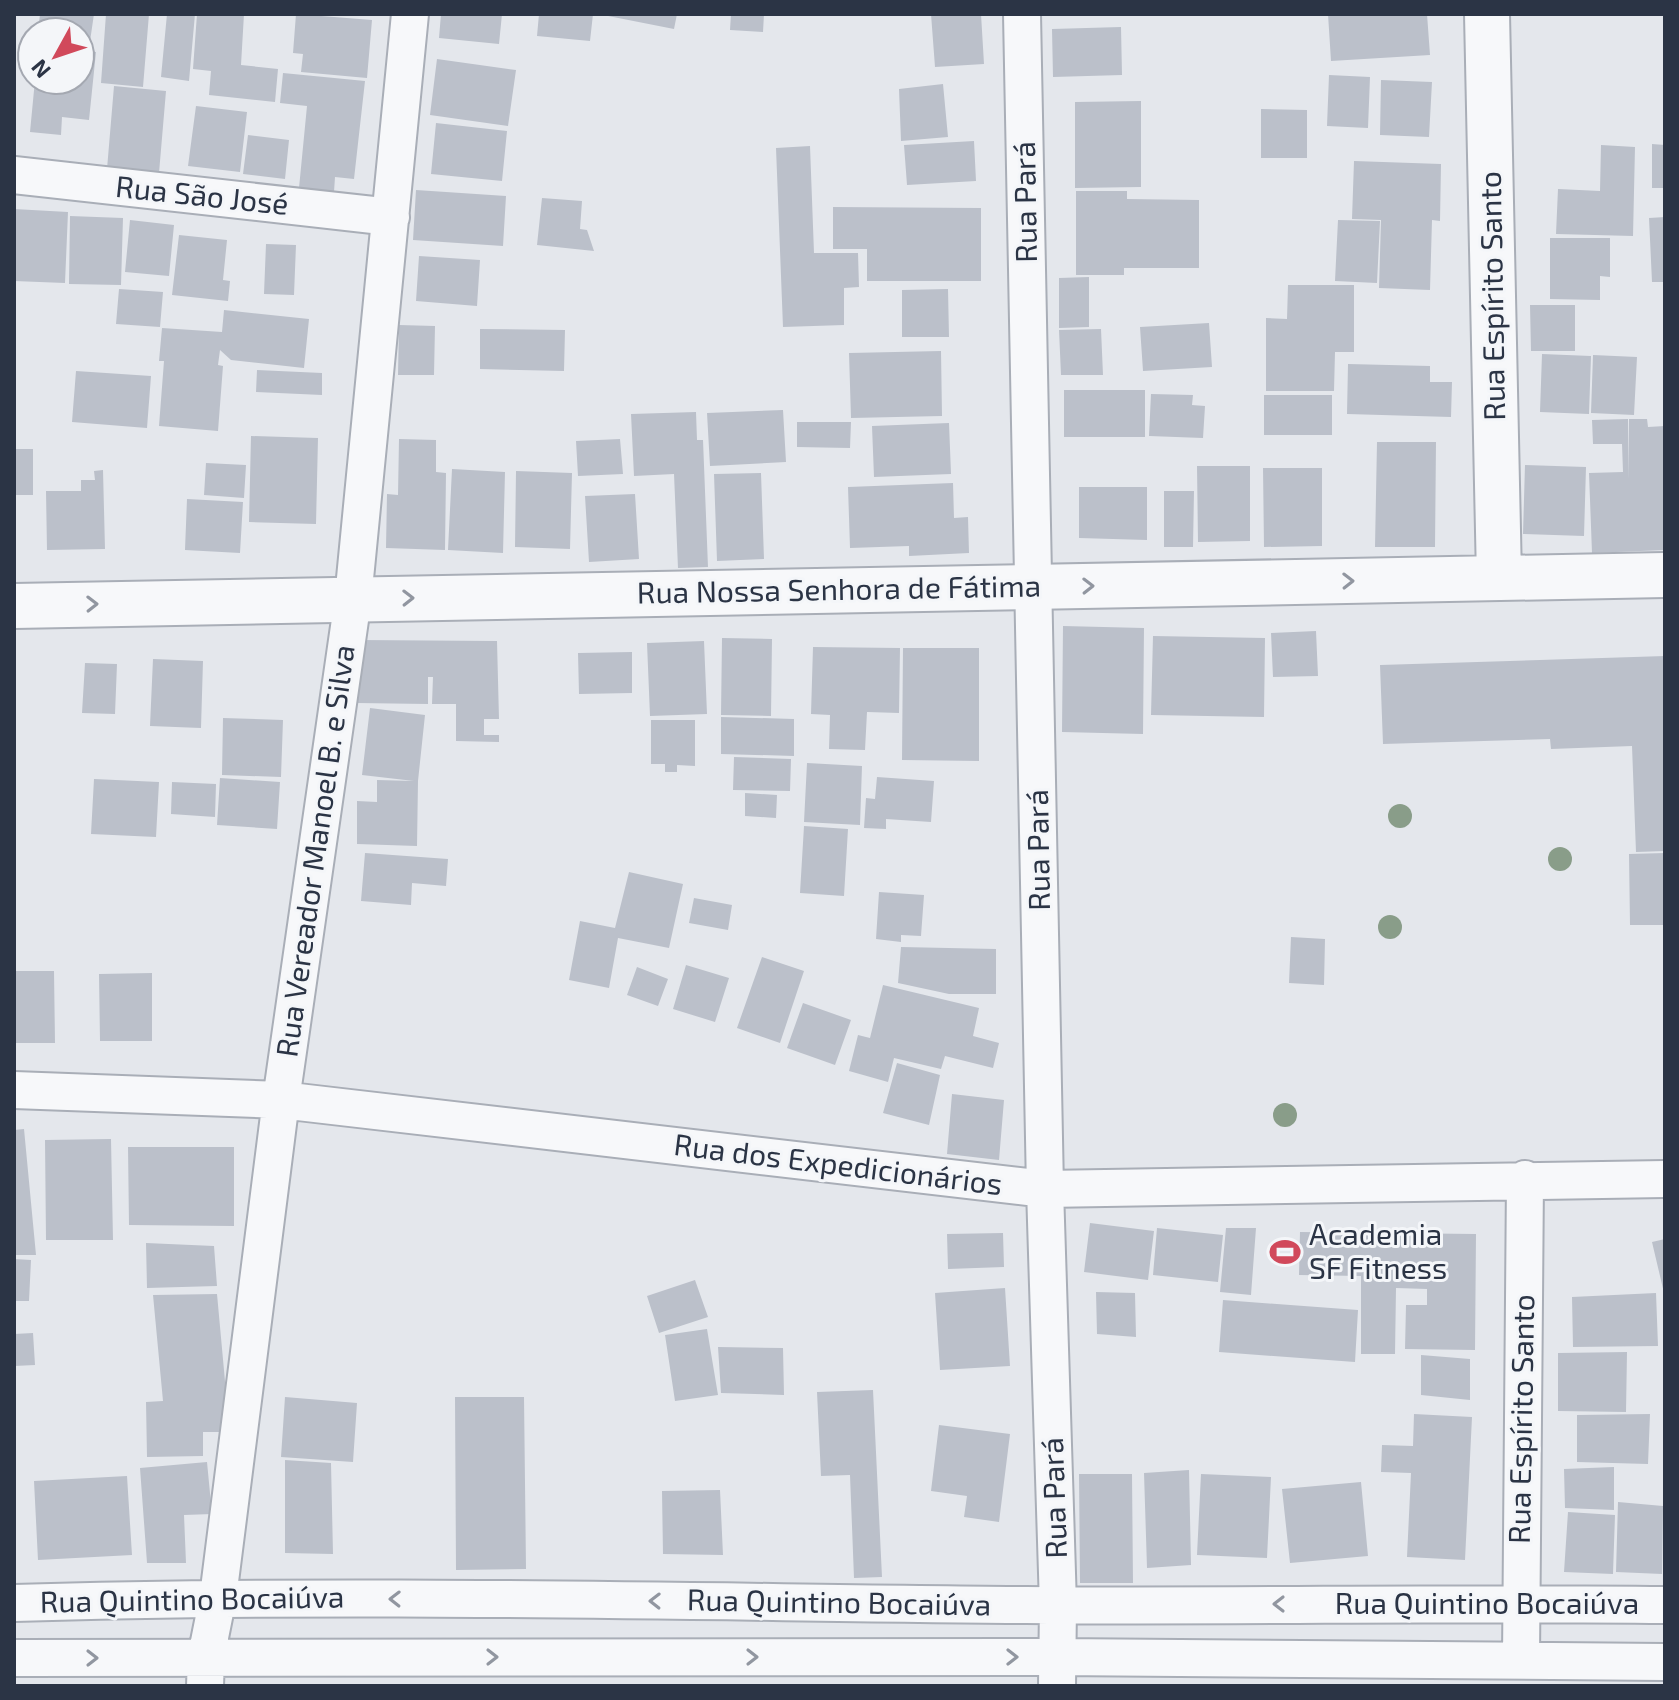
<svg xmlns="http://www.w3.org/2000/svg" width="1679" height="1700" viewBox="0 0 1679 1700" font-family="'Exo 2',sans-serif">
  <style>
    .building { fill: #bbc0ca }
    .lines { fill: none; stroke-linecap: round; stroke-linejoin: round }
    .minor-casing { stroke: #a9aeb7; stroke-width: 40 }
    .tertiary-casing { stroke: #a9aeb7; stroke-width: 48 }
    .minor { stroke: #f7f8fa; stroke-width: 36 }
    .tertiary { stroke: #f7f8fa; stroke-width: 44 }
    .tree { fill: #899d89 }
    .oneway { stroke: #9196a0 }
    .labels { text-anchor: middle; stroke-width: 6; stroke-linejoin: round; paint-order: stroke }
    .street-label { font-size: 30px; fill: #2b3445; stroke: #f4f6f9 }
    .poi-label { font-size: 30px; fill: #2b3445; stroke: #f4f6f9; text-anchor: start }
  </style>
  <rect width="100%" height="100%" fill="#e4e7ec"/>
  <path class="building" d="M40 14H94L89 48 80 47V32H38Z
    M106 14H149L143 87 101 83Z
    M167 14H195L189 81 161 77Z
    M197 14H244L241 65 278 69 275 102 209 95 211 71 193 69Z
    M296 14 372 20 367 78 301 72 303 54 293 53Z
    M441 14H502L499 44 439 38Z
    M539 14H593L590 41 537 36Z
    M598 14H677L674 29Z
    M731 14H764L763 32 730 30Z
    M931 14H981L984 64 935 67Z
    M1328 14H1427L1430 55 1331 61Z
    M1121 27 1122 75 1053 77 1052 29Z
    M80 51 96 52 89 120 62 117 61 135 30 132 35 80H80Z
    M437 59 516 70 508 126 430 115Z
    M283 73 365 81 354 179 335 177 334 192 299 188 307 106 280 103Z
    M1329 75 1370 77 1368 128 1327 126Z
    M1381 80 1432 82 1429 137 1380 135Z
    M943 84 948 137 901 141 899 89Z
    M114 86 166 91 159 173 107 169Z
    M1141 101V187L1075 188V102Z
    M196 106 247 112 240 172 188 166Z
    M1261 109 1307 110V158H1261Z
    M436 123 507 131 502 181 431 174Z
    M248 135 289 140 285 179 243 174Z
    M974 141 976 181 907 185 904 145Z
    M1652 144 1665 145V188H1652Z
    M1601 145 1635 147 1633 236 1556 234 1558 189 1600 191Z
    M810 146 814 253H858L859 287 844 288V325L783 327 776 148Z
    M1354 161 1441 164 1440 221 1432 220 1430 290 1379 288 1381 220 1352 219Z
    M416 190 506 196 503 246 413 240Z
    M1076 191H1127V199L1199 200V268H1124V275H1076Z
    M542 198 582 201 580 229 587 230 594 251 537 245Z
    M833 207 981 208V281H867V249H833Z
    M14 209 68 212 65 283 14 281Z
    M70 216 123 218 121 285 69 284Z
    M1665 217V282H1652L1649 218Z
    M130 220 174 225 169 276 125 272Z
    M1338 220 1380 221 1377 283 1335 281Z
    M179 235 227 240 223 280 230 281 228 301 172 295Z
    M1550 238H1610V277L1600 276V300L1550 299Z
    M266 244 296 245 294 295 264 294Z
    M419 256 480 260 477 306 416 301Z
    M1089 277V327L1059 328V278Z
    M1288 285H1354V352H1335L1334 391H1266V318L1287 319Z
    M119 289 163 292 160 327 116 324Z
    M948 289 949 337H902V290Z
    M1530 305H1575V351H1531Z
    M224 310 309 319 304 368 231 360 220 350 218 365 223 366 218 431 159 426 164 361H159L162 328 222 332Z
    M1209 323 1212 367 1143 371 1140 327Z
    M399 325 435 326 434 375H398Z
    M480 329 565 330 564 371 480 369Z
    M1101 329 1103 375H1061L1059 330Z
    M941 351 942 416 851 418 849 353Z
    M1542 354 1591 356 1589 414 1540 412Z
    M1593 355 1637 357 1634 415 1591 413Z
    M1348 364 1430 366V382H1452L1451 417 1347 414Z
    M257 370 322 373V395L256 392Z
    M76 371 151 376 147 428 72 422Z
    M1064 390H1145V437H1064Z
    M1151 394 1193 395 1192 405 1205 406 1203 438 1149 436Z
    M1264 395H1332V435H1264Z
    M783 410 786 462 710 466 707 413Z
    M696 412 697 440H703L708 567 678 568 674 474 634 476 631 414Z
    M1628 419 1629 480V419H1647L1648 427 1665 426V550L1592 553 1589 473 1623 472 1622 444H1593L1592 420Z
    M797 422H851L850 448 797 447Z
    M949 423 951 474 874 477 872 426Z
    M251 436 318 438 316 524 249 522Z
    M399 439 436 440V472L446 473 445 550 386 548 387 494 398 495Z
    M620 439 623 474 578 476 576 441Z
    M1377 442H1436L1435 547H1375Z
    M14 449H33V495H14Z
    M206 463 246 465 244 498 204 495Z
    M1525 465 1586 467 1584 536 1523 534Z
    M1197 466H1250V541L1198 542Z
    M1263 468H1322V546L1264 547Z
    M452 469 505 472 503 553 448 550Z
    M103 470 105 549 47 550 46 491H81V480H95L94 471Z
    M516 471 572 473 570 549 515 547Z
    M761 473 764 559 717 561 714 474Z
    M953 483 954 518 968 517 969 553 909 556V546L850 548 848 487Z
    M1079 487H1147V540L1079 538Z
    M1164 491H1194L1193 547H1164Z
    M635 494 639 559 589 562 585 496Z
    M187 499 243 502 240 553 185 550Z
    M1063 626 1144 628 1143 734 1062 732Z
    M1316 631 1318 676 1273 677 1271 633Z
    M1153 636 1265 638 1264 717 1151 715Z
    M722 638 772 639 771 716 721 715Z
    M358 640 497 641 499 719H484V735H499V742L456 741V704H432L433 677H428V704L357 703Z
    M704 641 707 714 650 716 647 643Z
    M813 647 900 648 899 713 867 712 865 750 829 749 830 715 811 714Z
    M903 648H979V761L902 760Z
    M632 652V693L579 694 578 653Z
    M1665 656V851L1636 852 1632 746 1551 749 1550 739 1383 744 1380 665Z
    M153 659 203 661 201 728 150 726Z
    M85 663 117 664 115 714 82 713Z
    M370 708 425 715 418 781 417 846 357 844V801L377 802V780L414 781 362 775Z
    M721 717 794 719V756L721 754Z
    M223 718 283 720 281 777 222 775Z
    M651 720H695V766L677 765V772H665V764H651Z
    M734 757 791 759 790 791 733 790Z
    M807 763 862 766 860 825 804 822Z
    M877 777 934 781 931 822 886 819V829L864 828 866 798 875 799Z
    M220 778 280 782 277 829 217 825Z
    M94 779 159 782 156 837 91 834Z
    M172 782 216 784 215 817 171 814Z
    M745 793 777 795 776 818 745 816Z
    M804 826 848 829 844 896 800 893Z
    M365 853 448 859 446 886 412 883 411 905 361 901Z
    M1665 853V925H1630L1629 854Z
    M629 872 683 884 669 948 618 938 609 988 569 980 580 921 615 928Z
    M879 892 924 895 921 936 901 935V942L876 939Z
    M694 898 732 905 728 930 689 923Z
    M1291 937 1325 939 1324 985 1289 983Z
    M901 947 996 949V994H949L898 983Z
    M762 957 804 971 780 1043 737 1028Z
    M686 965 729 978 715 1022 673 1009Z
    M637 967 668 979 658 1006 627 995Z
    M14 971H54L55 1043H14Z
    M152 973V1041H100L99 974Z
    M883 985 979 1008 973 1036 999 1043 993 1068 945 1056 941 1069 894 1058 888 1082 849 1071 858 1035 870 1038Z
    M803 1003 851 1020 835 1065 787 1048Z
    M897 1063 940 1075 929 1125 883 1113Z
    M952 1094 1004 1100 999 1160 947 1154Z
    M24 1129 36 1255H14V1130Z
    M111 1139 113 1240H46L45 1140Z
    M128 1147H234V1226L129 1225Z
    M1090 1223 1154 1231 1148 1280 1084 1272Z
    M1157 1228 1223 1235 1218 1282 1153 1275Z
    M1226 1228H1256L1251 1295 1220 1292Z
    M1300 1232 1476 1234 1475 1350 1405 1349 1406 1305H1427V1289L1396 1288 1395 1354H1361V1276L1299 1275Z
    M1003 1233 1004 1267 948 1269 947 1234Z
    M1665 1239V1293H1664L1652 1242Z
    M146 1243 214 1246 217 1286 147 1288Z
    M14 1259 31 1260 29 1301H14Z
    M695 1280 708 1317 659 1333 647 1296Z
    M1005 1288 1010 1366 940 1370 935 1293Z
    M1096 1292 1135 1293 1136 1337 1097 1334Z
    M1656 1293 1658 1346 1573 1347 1572 1297Z
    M217 1294 227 1403 223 1432H203V1456L147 1457 146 1402 163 1401 153 1295Z
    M1223 1300 1358 1310 1355 1362 1219 1352Z
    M707 1329 718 1395 675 1401 665 1335Z
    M33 1333 35 1365 14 1366V1334Z
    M718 1347 783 1348 784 1395 721 1393Z
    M1627 1352 1626 1412 1558 1411V1353Z
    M1421 1355 1470 1359V1400L1421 1395Z
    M873 1390 882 1577 854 1578 850 1475 821 1476 817 1392Z
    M285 1397 357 1403 353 1462 281 1457Z
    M455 1397H524L526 1569 456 1570Z
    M1414 1414 1472 1417 1465 1560 1407 1557 1411 1473 1381 1472 1382 1445 1413 1446Z
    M1650 1414 1648 1464 1577 1462V1415Z
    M939 1425 1010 1434 999 1522 964 1517 967 1496 931 1491Z
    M285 1460 331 1463 333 1554 285 1553Z
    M207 1462 212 1514 184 1515 186 1563H147L140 1468Z
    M1614 1467V1510L1565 1508 1564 1469Z
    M1189 1470 1191 1565 1147 1568 1144 1473Z
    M1079 1474H1132L1133 1583H1080Z
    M1201 1474 1271 1477 1267 1558 1197 1555Z
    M127 1476 132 1555 38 1560 34 1481Z
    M1361 1482 1368 1556 1290 1563 1282 1489Z
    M720 1490 723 1555 663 1554 662 1491Z
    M1618 1502 1663 1506 1662 1574 1616 1572Z
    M1568 1512 1615 1515 1613 1574 1564 1572Z"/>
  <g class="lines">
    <g class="minor-casing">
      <path id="minor" d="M1022 14 1045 1189 1058 1605 1057 1686
        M14 175 391 217
        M14 1090 281 1100 1045 1189 1665 1179
        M14 1603C351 1593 689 1602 1026 1605 1239 1607 1452 1602 1665 1605
        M14 1658 1057 1657 1665 1662
        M1521 1659 1525 1179
        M205 1686 206 1657 218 1597 281 1100 353 599 410 14"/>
    </g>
    <g class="tertiary-casing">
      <path id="tertiary" d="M1487 14 1499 578
        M14 606 1665 575"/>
    </g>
    <use href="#minor" class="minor"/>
    <use href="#tertiary" class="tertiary"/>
  </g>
  <g class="tree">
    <circle cx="1400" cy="816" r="12"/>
    <circle cx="1560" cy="859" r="12"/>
    <circle cx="1390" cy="927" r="12"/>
    <circle cx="1285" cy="1115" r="12"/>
  </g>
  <defs><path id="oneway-chevron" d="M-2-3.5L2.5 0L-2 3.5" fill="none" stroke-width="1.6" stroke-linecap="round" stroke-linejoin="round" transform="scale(2)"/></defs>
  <g class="oneway">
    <use href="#oneway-chevron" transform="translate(1348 581) rotate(-1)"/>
    <use href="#oneway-chevron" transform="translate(1088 586) rotate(-1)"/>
    <use href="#oneway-chevron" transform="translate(408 598) rotate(-1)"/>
    <use href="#oneway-chevron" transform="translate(92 604) rotate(-1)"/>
    <use href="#oneway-chevron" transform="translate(395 1599) rotate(-179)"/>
    <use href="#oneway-chevron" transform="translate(655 1601) rotate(-179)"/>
    <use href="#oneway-chevron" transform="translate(1279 1604) rotate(180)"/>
    <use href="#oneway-chevron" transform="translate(492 1657)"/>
    <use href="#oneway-chevron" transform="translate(752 1657)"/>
    <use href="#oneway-chevron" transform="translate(1012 1657)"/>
    <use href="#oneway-chevron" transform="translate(92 1658)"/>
  </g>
  <defs>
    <g id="stadium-bare" transform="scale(2.4)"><path d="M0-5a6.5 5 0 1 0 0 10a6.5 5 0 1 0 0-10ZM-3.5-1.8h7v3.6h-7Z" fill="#d1495b" stroke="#f4f6f9" stroke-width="2.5" paint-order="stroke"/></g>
  </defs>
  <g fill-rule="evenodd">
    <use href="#stadium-bare" x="1285" y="1252"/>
  </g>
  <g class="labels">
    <g class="street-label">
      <text transform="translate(202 196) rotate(6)" y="10">Rua São José</text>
      <text transform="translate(1026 202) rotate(-91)" y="10">Rua Pará</text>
      <text transform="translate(1493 296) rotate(-91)" y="10">Rua Espírito Santo</text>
      <text transform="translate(839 590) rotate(-1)" y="10">Rua Nossa Senhora de Fátima</text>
      <text transform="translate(1039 850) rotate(-91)" y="10">Rua Pará</text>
      <text transform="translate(316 851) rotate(-82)" y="10">Rua Vereador Manoel B. e Silva</text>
      <text transform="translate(838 1165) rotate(7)" y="10">Rua dos Expedicionários</text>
      <text transform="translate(1522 1419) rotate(-89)" y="10">Rua Espírito Santo</text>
      <text transform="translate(1055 1498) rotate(-92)" y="10">Rua Pará</text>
      <text transform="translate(192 1600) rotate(-1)" y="10">Rua Quintino Bocaiúva</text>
      <text transform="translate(839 1603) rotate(1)" y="10">Rua Quintino Bocaiúva</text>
      <text x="1487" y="1614">Rua Quintino Bocaiúva</text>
    </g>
    <g class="poi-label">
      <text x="1309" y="1245">Academia<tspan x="1309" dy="34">SF Fitness</tspan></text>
    </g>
  </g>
  <rect width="1679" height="1700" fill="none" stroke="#2b3445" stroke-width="32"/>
  <g transform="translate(56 56) rotate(230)"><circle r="38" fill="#f4f6f9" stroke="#a4a8b1" stroke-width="2"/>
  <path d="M0-6L14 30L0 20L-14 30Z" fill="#d1495b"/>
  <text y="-12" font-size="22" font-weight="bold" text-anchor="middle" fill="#2b3445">N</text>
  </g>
</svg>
